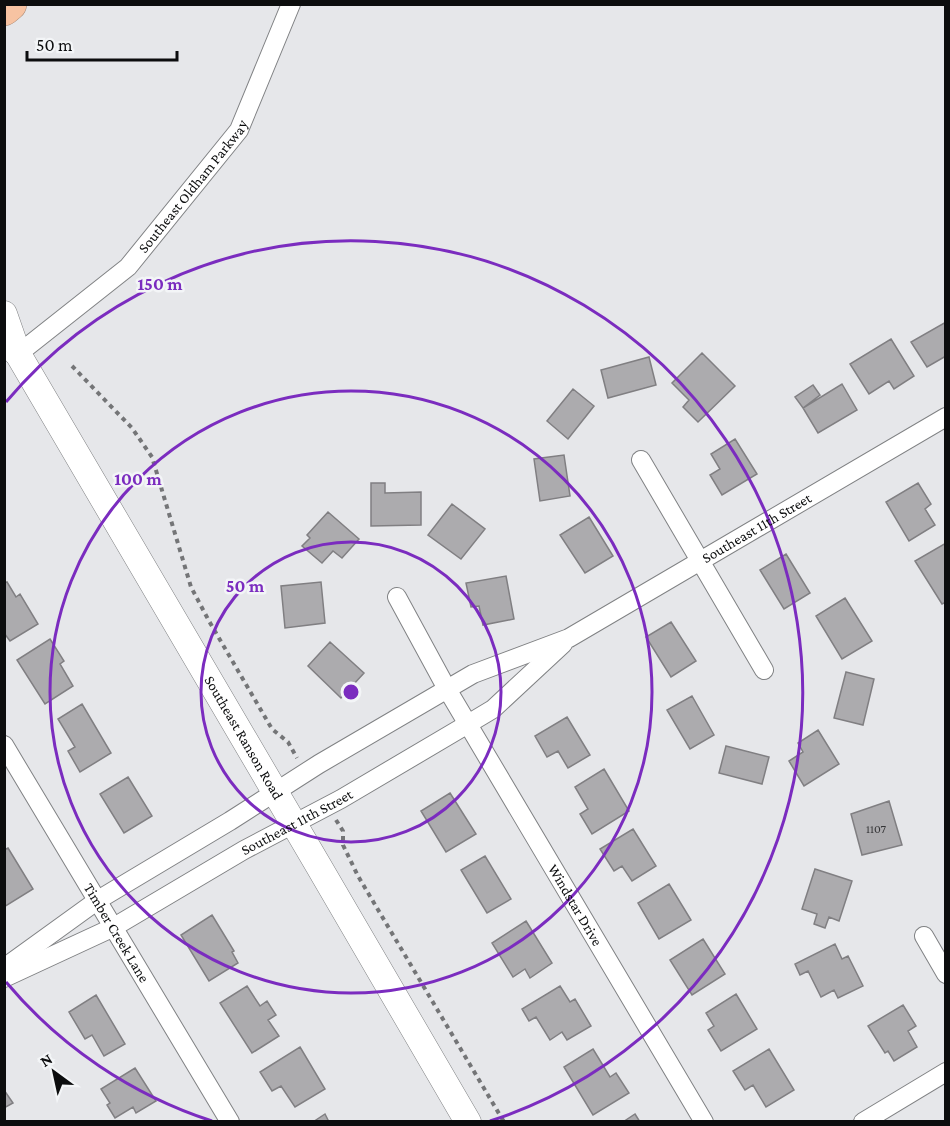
<svg xmlns="http://www.w3.org/2000/svg" width="950" height="1126" viewBox="0 0 950 1126" font-family="'Crimson Pro',serif">
  <style>
    .building { fill: #acabae; stroke: #807f82; stroke-width: 1.5 }
    .lines { fill: none; stroke-linecap: round; stroke-linejoin: round }
    .minor-casing { stroke: #808284; stroke-width: 20 }
    .secondary-casing { stroke: #808284; stroke-width: 27 }
    .motorway-casing { stroke: #a5836e; stroke-width: 34 }
    .path { stroke: #747577; stroke-width: 4; stroke-dasharray: 4.5 4.5; stroke-linecap: butt }
    .minor { stroke: #fff; stroke-width: 18 }
    .secondary { stroke: #fff; stroke-width: 26 }
    .motorway { stroke: #f7c3a2; stroke-width: 33 }
    .ring { fill: none; stroke: #7b2cbf; stroke-width: 3 }
    .labels { text-anchor: middle; stroke-width: 5; stroke-linejoin: round; paint-order: stroke }
    .number-label { font-size: 12px; fill: #343436 }
    .street-label { font-size: 15px; fill: #0c0d0e; stroke: #f3f5f7 }
    .centre { fill: #7b2cbf; stroke: #f3f5f7; stroke-width: 3 }
    .ring-label { font-size: 18px; text-anchor: middle; font-weight: bold; fill: #7b2cbf; stroke: #f3f5f7; stroke-width: 5; stroke-linejoin: round; paint-order: stroke }
  </style>
  <rect width="100%" height="100%" fill="#e6e7ea"/>
  <path class="building" d="M946 322V356L927 367 911 342Z
    M891 339 914 376 894 389 889 381 869 394 850 364Z
    M702 353 735 386 698 422 683 407 689 400 672 383Z
    M649 357 656 385 608 398 601 370Z
    M842 384 857 410 818 433 803 408Z
    M813 385 820 395 803 408 795 397Z
    M573 389 594 406 568 439 547 421Z
    M735 439 757 474 722 495 710 475 720 469 711 454Z
    M564 455 570 496 540 501 534 459Z
    M371 483H385V493L421 492V525L371 526Z
    M918 483 931 504 925 509 935 525 909 541 886 502Z
    M452 504 485 529 461 559 428 535Z
    M328 512 359 539 342 558 333 551 322 563 302 546 310 538 307 535Z
    M589 517 613 556 585 573 560 535Z
    M946 543V602L942 604 915 561Z
    M786 554 810 593 784 609 760 570Z
    M506 576 514 619 483 625 479 606 471 607 466 583Z
    M7 582 16 597 20 594 38 624 10 641 4 633V583Z
    M321 582 325 623 285 628 281 586Z
    M845 598 872 641 842 659 816 616Z
    M671 622 696 661 671 677 646 637Z
    M50 639 64 661 60 664 73 686 45 704 17 660Z
    M330 642 364 673 341 698 308 666Z
    M846 672 874 679 863 725 834 718Z
    M692 696 714 735 690 749 667 710Z
    M82 704 111 753 80 772 68 751 75 747 58 719Z
    M567 717 590 755 568 768 558 751 547 757 535 736Z
    M818 730 839 764 804 786 789 761 803 752 798 743Z
    M726 746 769 757 762 784 719 773Z
    M604 769 629 811 592 834 580 814 588 809 575 787Z
    M128 777 152 816 124 833 100 794Z
    M450 793 476 834 446 852 421 811Z
    M889 801 902 845 862 855 851 814Z
    M633 829 656 866 632 881 622 866 614 871 600 849Z
    M8 848 33 889 4 907V850Z
    M485 856 511 899 487 913 461 870Z
    M815 869 852 881 839 921 829 917 825 928 814 924 817 914 802 909Z
    M669 884 691 920 659 939 638 903Z
    M212 915 234 951 232 952 238 963 209 981 181 935Z
    M526 921 552 963 530 978 525 969 513 977 492 943Z
    M703 939 725 974 692 995 670 960Z
    M835 944 842 959 848 956 863 986 838 998 834 990 821 997 808 971 800 975 795 964Z
    M247 986 260 1006 267 1001 276 1015 268 1020 279 1036 252 1053 220 1003Z
    M560 986 570 1002 575 999 591 1026 567 1040 562 1032 550 1040 536 1017 529 1021 522 1009Z
    M736 994 757 1029 721 1051 708 1030 714 1026 706 1013Z
    M96 995 125 1044 104 1056 92 1035 85 1039 69 1012Z
    M903 1005 916 1026 908 1031 917 1047 894 1061 888 1051 885 1053 868 1026Z
    M300 1047 325 1089 295 1107 281 1086 272 1091 260 1072Z
    M593 1049 610 1077 616 1073 629 1093 593 1115 564 1067Z
    M769 1049 794 1090 766 1107 753 1085 745 1090 733 1071Z
    M135 1068 156 1101 136 1113 133 1107 115 1118 107 1105 110 1103 101 1089Z
    M4 1090 13 1103 4 1108Z
    M325 1114 329 1122H313Z
    M635 1114 640 1122H623Z"/>
  <g class="lines">
    <g class="minor-casing">
      <g id="minor">
        <path id="s1" d="M18 354 128 267 239 130 291 4"/>
        <path d="M641 460 764 670"/>
        <path id="s2" d="M397 597 447 689 704 1122"/>
        <path id="s3" d="M4 745 230 1122"/>
        <path d="M924 936 946 974"/>
        <path id="s4" d="M4 968 98 900 230 821 319 764 473 674 569 638 946 417"/>
        <path id="s5" d="M4 978 114 927 244 850 341 799 468 724 493 709 563 644"/>
        <path d="M863 1122 946 1072"/>
      </g>
    </g>
    <g class="secondary-casing">
      <g id="secondary">
        <path d="M4 314 18 354"/>
        <path id="s6" d="M4 340 18 354C170 609 318 866 468 1122"/>
      </g>
    </g>
    <g class="motorway-casing">
      <path id="motorway" d="M4 9 10 4"/>
    </g>
    <path class="path" d="M72 366 132 428 152 457 191 587 209 621 272 729 288 742 297 758
      M336 820 343 831V845L358 876 504 1122"/>
    <use href="#minor" class="minor"/>
    <use href="#secondary" class="secondary"/>
    <use href="#motorway" class="motorway"/>
  </g>
  <g class="ring">
    <circle cx="351" cy="692" r="150"/>
    <circle cx="351" cy="692" r="301"/>
    <path d="M212 1121A451 451 0 0 1 6 982M6 402A451 451 0 1 1 490 1121"/>
  </g>
  <g class="labels">
    <g class="number-label">
      <text x="876" y="833">1107</text>
    </g>
    <g class="street-label">
      <text dy="5" stroke="none"><textPath href="#s1" startOffset="244">Southeast Oldham Parkway</textPath></text>
      <text dy="5" stroke="none"><textPath href="#s4" startOffset="874">Southeast 11th Street</textPath></text>
      <text dy="5" stroke="none"><textPath href="#s6" startOffset="465">Southeast Ranson Road</textPath></text>
      <text dy="5" stroke="none"><textPath href="#s5" startOffset="332">Southeast 11th Street</textPath></text>
      <text dy="5" stroke="none"><textPath href="#s2" startOffset="356">Windstar Drive</textPath></text>
      <text dy="5" stroke="none"><textPath href="#s3" startOffset="219">Timber Creek Lane</textPath></text>
    </g>
  </g>
  <circle cx="351" cy="692" r="9" class="centre"/>
  <g class="ring-label">
    <text x="160" y="290">150 m</text>
    <text x="138" y="485">100 m</text>
    <text x="245" y="592">50 m</text>
  </g>
  <rect width="950" height="1126" fill="none" stroke="#0c0d0e" stroke-width="12"/>
  <g transform="translate(54 1072) rotate(327)" stroke="#f3f5f7" stroke-width="4.5" paint-order="stroke">
  <path d="M0-4.5L10 22L0 15L-10 22Z" fill="#0c0d0e"/>
  <text y="-9" font-size="16" font-weight="bold" text-anchor="middle" fill="#0c0d0e">N</text>
  </g>
  <path d="M27 51v9h150v-9" fill="none" stroke="#0c0d0e" stroke-width="3"/>
  <text x="36" y="51" font-size="18" fill="#0c0d0e" stroke="#f3f5f7" stroke-width="4.5" paint-order="stroke">50 m</text>
</svg>
